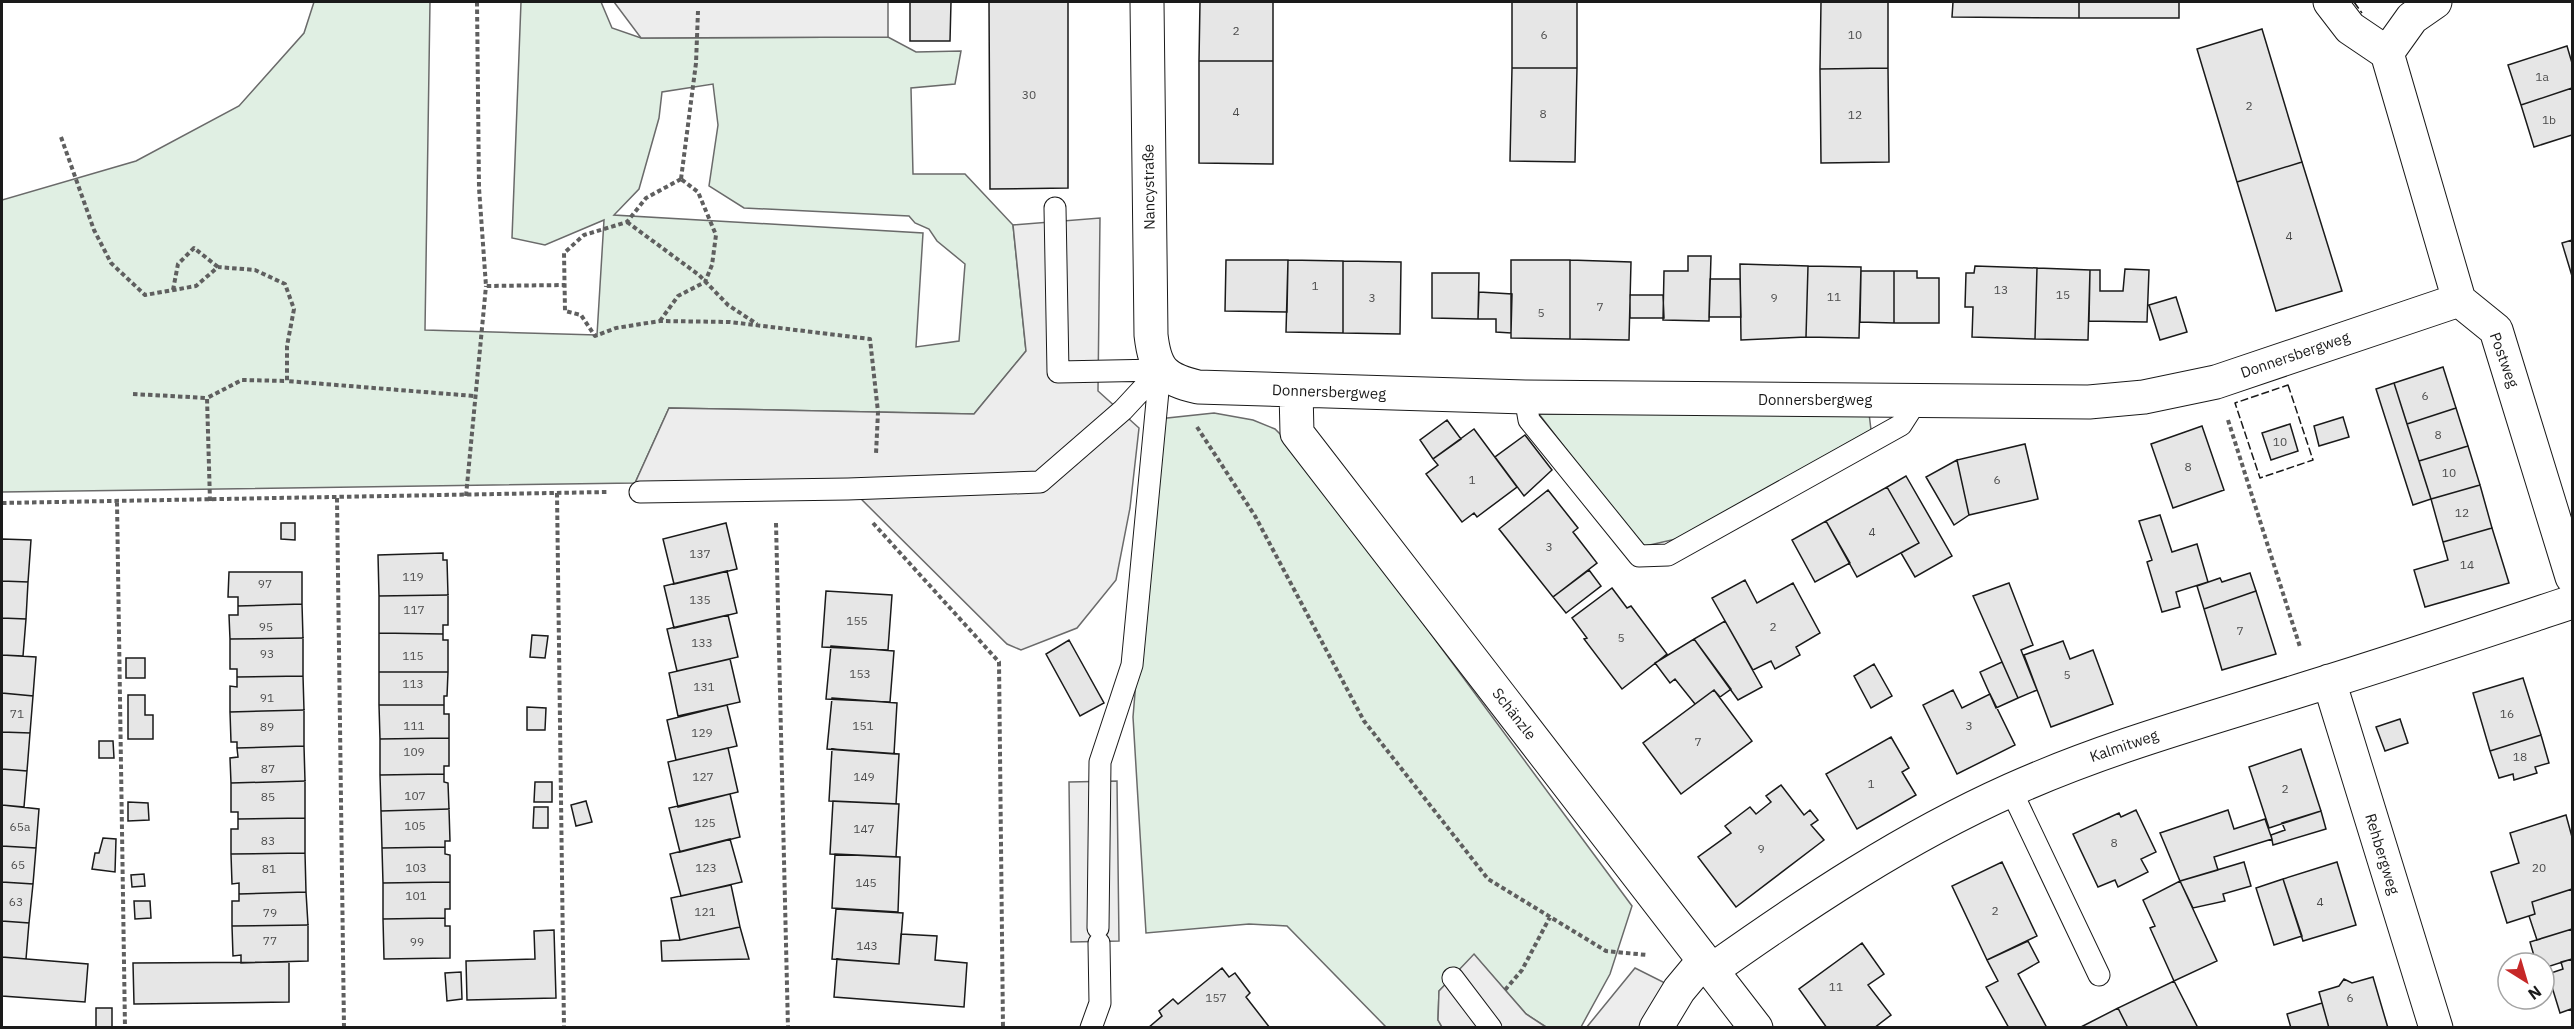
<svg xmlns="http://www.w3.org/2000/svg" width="2574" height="1029" viewBox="0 0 2574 1029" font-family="'IBM Plex Sans',sans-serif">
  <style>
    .green { fill: #e0efe3; stroke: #6a6a6a; stroke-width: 1.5; fill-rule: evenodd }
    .parking { fill: #ededed; stroke: #6a6a6a; stroke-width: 1.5 }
    .building { fill: #e6e6e6; stroke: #1a1a1a; stroke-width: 1.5 }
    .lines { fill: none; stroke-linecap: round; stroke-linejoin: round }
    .service-casing { stroke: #1a1a1a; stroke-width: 23 }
    .minor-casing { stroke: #1a1a1a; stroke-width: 35 }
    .path { stroke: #5f5f5f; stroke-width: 4; stroke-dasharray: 4.5 3; stroke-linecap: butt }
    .service { stroke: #fff; stroke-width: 21 }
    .minor { stroke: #fff; stroke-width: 33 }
    .fence { stroke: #1a1a1a; stroke-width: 1.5; stroke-dasharray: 8 3; stroke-linecap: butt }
    .labels { text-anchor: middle; stroke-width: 4.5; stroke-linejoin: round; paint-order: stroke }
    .number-label { font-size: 12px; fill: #4d4d4d }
    .street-label { font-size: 15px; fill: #1a1a1a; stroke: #fff }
  </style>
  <rect width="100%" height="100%" fill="#fff"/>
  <path class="green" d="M314 2H430L425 330 597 335 604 220 545 245 512 238 521 2H601L612 28 641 38 888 37 916 52 961 51 955 84 911 88 913 174H965L1013 225 1026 351 974 414 669 408 635 483 2 492V200L136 161 239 106 304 33ZM713 84 718 125 709 186 744 208 909 216 915 223 929 229 937 241 965 264 959 341 916 347 923 233 614 215 639 189 659 118 662 92Z
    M1214 413 1253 420 1275 429 1292 446 1632 906 1610 974 1581 1027H1546L1526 1014 1474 955 1439 991 1438 1020 1442 1027H1386L1287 926 1249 924 1146 933 1133 717 1158 419Z
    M1869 413 1871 430 1676 539 1641 547 1539 414Z"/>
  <path class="parking" d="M614 2H888V37L641 38Z
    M1100 218 1098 391 1139 428 1130 508 1116 580 1077 628 1021 650 1007 644 853 491 635 483 669 408 974 414 1026 351 1013 225Z
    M1117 781 1119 941 1071 942 1069 782Z
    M1474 954 1526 1014 1546 1027H1442L1438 1020 1439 991Z
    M1635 968 1679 990 1656 1027 1586 1028Z"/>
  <path class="building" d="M910 2H951L950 41H910Z
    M989 2H1068V188L990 189Z
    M1200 2H1273V61H1199Z
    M1512 2H1577V68H1512Z
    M1821 2H1888V68L1820 69Z
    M1953 2H2079V18L1952 17Z
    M2079 2H2179V18H2079Z
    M2262 29 2302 162 2237 182 2197 49Z
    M2567 46 2572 63V88L2521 105 2508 65Z
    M1199 61H1273V164L1199 163Z
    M1512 68H1577L1575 162 1510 161Z
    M1888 68 1889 162 1821 163 1820 69Z
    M2572 88V135L2534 147 2521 105Z
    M2302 162 2342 291 2276 311 2237 182Z
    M2572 240V276L2562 243Z
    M1688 256H1711L1709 321 1663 320 1664 271H1688Z
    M1226 260H1288L1287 312 1225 311Z
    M1288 260 1343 261V333L1286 332Z
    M1511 260H1570V339L1511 338Z
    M1570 260 1631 262 1629 340 1570 339Z
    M1343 261 1401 262 1400 334 1343 333Z
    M1740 264 1808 266 1806 337 1741 340Z
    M1808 266 1861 267 1859 338 1806 337Z
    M1975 266 2037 268 2035 339 1972 337 1973 307H1965L1966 273H1974Z
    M2037 268 2090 270 2088 340 2035 339Z
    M2125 269 2149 270 2147 322 2089 321 2090 270H2100V291H2123Z
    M1861 271H1894V323L1860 322Z
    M1894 271H1917V278H1939V323H1894Z
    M1432 273H1479L1478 319 1432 318Z
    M1710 279H1740L1741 317H1709Z
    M1479 292 1512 294 1511 333 1496 332V319H1478Z
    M1630 295H1663L1664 318H1630Z
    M2176 297 2187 332 2160 340 2149 305Z
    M2443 367 2456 408 2407 424 2394 383Z
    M2394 383 2431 499 2413 505 2376 389Z
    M2456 408 2468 446 2419 461 2407 424Z
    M2343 417 2349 437 2319 446 2314 426Z
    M1447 420 1461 439 1433 459 1420 440Z
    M2290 424 2298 451 2271 460 2262 433Z
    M2202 426 2224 490 2173 508 2151 444Z
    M1474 429 1517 487 1477 517 1474 513 1462 522 1426 474 1438 465 1433 459Z
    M1525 435 1552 470 1524 496 1495 457Z
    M2025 444 2038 499 1969 515 1957 460Z
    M2468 446 2480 485 2431 499 2419 461Z
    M1957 460 1969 515 1954 525 1926 477Z
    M1906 476 1952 556 1915 577 1901 553 1919 543 1887 487Z
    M2480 485 2492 528 2443 542 2431 499Z
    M1887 487 1919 543 1857 577 1826 521Z
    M1548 490 1578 528 1573 532 1597 563 1553 597 1499 529Z
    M2160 515 2172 552 2197 544 2208 582 2176 592 2180 607 2162 612 2147 562 2152 560 2139 521Z
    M1826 521 1850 563 1815 582 1792 540Z
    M281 523H295V540L281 539Z
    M726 523 737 569 674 584 663 539Z
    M2492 528 2509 583 2425 607 2414 570 2448 560 2443 542Z
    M2 539 31 540 28 582 2 581Z
    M443 553V560H447L448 595 379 596 378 555Z
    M1589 570 1601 586 1566 613 1553 597Z
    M727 571 737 613 674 628 664 586Z
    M229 572H302V604L238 606V597H228Z
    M2250 573 2256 591 2204 609 2197 586 2220 578 2222 582Z
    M1745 580 1757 603 1793 583 1820 633 1796 647 1800 655 1775 669 1771 661 1753 670 1712 598Z
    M2 581 28 582 26 619 2 618Z
    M2009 583 2033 645 2021 650 2037 690 2018 698 1973 596Z
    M1612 588 1627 608 1631 606 1667 654 1622 689 1584 639 1587 638 1572 618Z
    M826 591 892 595 888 650 822 647Z
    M2256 591 2276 654 2222 670 2204 609Z
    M448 595V625H443V634L379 633V596Z
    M302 604 303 638 230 639 229 615H238V606Z
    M728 615 738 657 677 671 667 629Z
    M2 618 26 619 23 656 2 655Z
    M1725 621 1762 687 1738 700 1694 639Z
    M379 633 443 634V640H448V672H379Z
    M532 635 548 636 545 658 530 657Z
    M303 638V676L237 677V669H230V639Z
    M1694 639 1731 689 1720 697 1714 690 1695 704 1675 679 1670 683 1655 663Z
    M1069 640 1104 703 1080 716 1046 654Z
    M2063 641 2070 659 2093 650 2113 704 2051 727 2024 655Z
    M831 646 894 651 890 702 826 699Z
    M2 655 36 657 33 696 2 693Z
    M126 658H145V678H126Z
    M730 659 740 702 678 716 669 673Z
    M2002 662 2018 698 1996 708 1980 672Z
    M1874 664 1892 696 1871 708 1854 676Z
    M379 672H448L447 696H444V705H379Z
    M303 676 304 710 230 712V686L237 687V677Z
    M2523 678 2541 735 2490 751 2473 693Z
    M1714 690 1752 741 1681 794 1643 743Z
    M1953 690 1962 708 1990 694 2015 745 1957 774 1923 705Z
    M2 693 33 696 30 733 2 732Z
    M128 695H145V715H153V739H128Z
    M832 698 897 703 894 754 827 749Z
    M379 705H444V714H449V738L380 739Z
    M727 705 737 746 676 760 667 720Z
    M527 707 546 708 545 730H527Z
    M304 710V746L237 748V742H231L230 712Z
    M2400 719 2408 743 2385 751 2376 727Z
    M2 732 30 733 27 771 2 769Z
    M2541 735 2549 763 2535 767 2537 773 2514 780 2513 774 2499 778 2490 751Z
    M1891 737 1909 768 1902 772 1916 795 1857 829 1826 774Z
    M449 738V766H444V774L380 775V739Z
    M99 741H113L114 758H99Z
    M304 746 305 781 231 783 230 758 238 757 237 748Z
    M728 748 738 792 678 807 668 762Z
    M832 749 899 754 896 804 829 801Z
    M2301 749 2321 811 2269 828 2249 767Z
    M2 769 27 771 24 807 2 805Z
    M444 774V782L448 783 449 809 381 811 380 775Z
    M305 781V818L238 819V812H231V783Z
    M535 782H552V802H534Z
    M1781 785 1804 815 1810 810 1818 820 1811 825 1824 840 1736 907 1698 857 1731 833 1725 826 1750 807 1756 814 1771 802 1766 796Z
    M730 794 740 837 680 852 669 808Z
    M586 801 592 822 576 826 571 805Z
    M833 801 899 804 896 857 830 854Z
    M128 802 148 803 149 820 128 821Z
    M2 805 39 809 36 848 2 846Z
    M534 807H548V828H533Z
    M449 809 450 841H445V847L382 848 381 811Z
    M2136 810 2156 852 2141 859 2148 872 2118 887 2115 880 2098 887 2073 834 2119 813 2121 817Z
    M2228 810 2234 829 2265 819 2272 839 2214 857 2218 870 2180 881 2160 833Z
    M2321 811 2326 829 2273 845 2271 835 2285 830 2282 823Z
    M2566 815 2572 837V889L2532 902 2535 914 2507 923 2491 872 2519 863 2510 833Z
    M305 818V853L231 854V829H238V819Z
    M103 838 116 839 115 872 92 869 95 853H99Z
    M730 839 742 882 681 896 670 854Z
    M2 846 36 848 33 884 2 882Z
    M445 847V854L450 855V882L383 883 382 848Z
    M305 853 306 892 239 894V883L232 884 231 854Z
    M835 854 900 857 898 912 832 908Z
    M2002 862 2037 936 1987 960 1952 886Z
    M2244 862 2251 886 2223 894 2225 901 2193 908 2180 881Z
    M2337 862 2356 925 2303 941 2283 879Z
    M144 874 145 886 132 887 131 875Z
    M2283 879 2302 936 2274 945 2256 888Z
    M2180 881 2217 961 2174 981 2150 928 2155 926 2143 900Z
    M2 882 33 884 29 923 2 921Z
    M450 882V909H445V918L383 919V883Z
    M731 885 740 927 680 940 671 898Z
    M2572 889V929L2537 940 2529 916 2535 914 2532 902Z
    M306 892 308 925 232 926V901H239V894Z
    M134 901H150L151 918 135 919Z
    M836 909 903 913 899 964 832 959Z
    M445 918V926H450V958L384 959 383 919Z
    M2 921 29 923 26 959 2 957Z
    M308 925V961L241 963V955L233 956 232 926Z
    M740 927 749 959 662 961 661 941 680 940Z
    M2572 929V959L2544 968V963H2536L2530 942Z
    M554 930 556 998 467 1000 466 961 535 959 534 931Z
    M901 934 937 936 935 960 967 963 964 1007 834 997 837 959 899 964Z
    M2028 941 2039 962 2018 974 2047 1028H2009L1986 987 1998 981 1987 960Z
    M1862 943 1884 974 1868 985 1891 1015 1874 1028H1827L1799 989Z
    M2 957 88 964 85 1002 2 996Z
    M2572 959V1012L2571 1009 2560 1013 2548 974 2563 969 2561 962Z
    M289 962V1002L134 1004 133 963Z
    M1222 968 1229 977 1235 973 1250 993 1246 997 1270 1028H1148L1162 1016 1159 1011 1173 999 1178 1004Z
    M461 972 462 999 447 1001 445 973Z
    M2373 977 2388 1028H2329L2319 992 2339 986 2344 979 2352 983Z
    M2174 981 2198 1028H2128L2118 1008Z
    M2322 1003 2329 1028H2291L2287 1014Z
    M96 1008H112V1027H96Z
    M2118 1008 2128 1028H2079Z"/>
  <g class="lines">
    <g class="service-casing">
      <path id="service" d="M1055 208 1058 372 1160 370
        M1525 397 1529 420 1639 556 1668 555 1901 425 1917 400
        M640 492 848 489 1040 482 1123 410 1160 370
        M2011 790 2099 975
        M1098 928 1100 762 1132 665 1160 370
        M1453 978 1491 1028
        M1091 1028 1100 1003 1099 943"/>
    </g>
    <g class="minor-casing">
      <path id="minor" d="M1147 2 1151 335C1155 370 1164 379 1198 387L1525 397 2089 402 2144 397 2216 382 2459 300
        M2330 2 2350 28 2387 53
        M2387 53 2459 300 2496 330 2572 577
        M2387 53 2412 18 2435 2
        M1296 391 1297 433 1756 1028
        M2329 681 2436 1028
        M1712 970C1808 902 1904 838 2011 790 2109 746 2210 719 2311 687 2399 660 2485 631 2572 602
        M1656 1028 1679 990 1704 960"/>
    </g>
    <path class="path" d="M477 2 479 188 486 286 565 285
      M61 137 94 230 111 263 145 295 196 286 218 267 255 270 285 284 294 309 287 346V381L474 396
      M681 179 646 198 627 222 584 235 564 253 565 311 581 315 595 336 616 328 660 321 730 322 870 339 878 412 876 454
      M681 179 696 63 698 11
      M627 222 699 275 728 305 757 324
      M173 290 178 264 194 248 218 267
      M660 321 678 296 705 282 712 265 716 235 698 192 681 179
      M133 394 207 398
      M2228 420 2300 647
      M1197 427 1255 516 1364 721 1488 879 1606 951 1647 955
      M557 493 564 1028
      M466 496 486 286
      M337 498 344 1028
      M210 501 207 398 242 380 287 381
      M117 502 125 1028
      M2 503 607 492
      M776 523 788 1028
      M873 523 999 662 1003 1028
      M1505 990 1522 970 1550 917"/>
    <use href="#service" class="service"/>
    <use href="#minor" class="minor"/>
    <path class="fence" d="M2354 2 2362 13
      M2288 385 2313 460 2260 478 2235 403Z"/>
  </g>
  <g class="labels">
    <g class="number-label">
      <text x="1236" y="35">2</text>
      <text x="1544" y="39">6</text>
      <text x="1855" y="39">10</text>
      <text x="2542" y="81">1a</text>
      <text x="1029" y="99">30</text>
      <text x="2249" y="110">2</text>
      <text x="1236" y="116">4</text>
      <text x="1543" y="118">8</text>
      <text x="1855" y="119">12</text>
      <text x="2549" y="124">1b</text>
      <text x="2289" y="240">4</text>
      <text x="1315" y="290">1</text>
      <text x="2001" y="294">13</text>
      <text x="2063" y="299">15</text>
      <text x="1834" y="301">11</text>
      <text x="1372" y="302">3</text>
      <text x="1774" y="302">9</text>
      <text x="1600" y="311">7</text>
      <text x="1541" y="317">5</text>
      <text x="2425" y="400">6</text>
      <text x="2438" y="439">8</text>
      <text x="2280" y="446">10</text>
      <text x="2188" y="471">8</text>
      <text x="2449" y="477">10</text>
      <text x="1472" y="484">1</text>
      <text x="1997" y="484">6</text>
      <text x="2462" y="517">12</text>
      <text x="1872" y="536">4</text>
      <text x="1549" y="551">3</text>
      <text x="700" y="558">137</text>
      <text x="2467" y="569">14</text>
      <text x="413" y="581">119</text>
      <text x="265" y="588">97</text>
      <text x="700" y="604">135</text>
      <text x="414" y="614">117</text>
      <text x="857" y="625">155</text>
      <text x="266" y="631">95</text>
      <text x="1773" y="631">2</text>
      <text x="2240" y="635">7</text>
      <text x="1621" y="642">5</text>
      <text x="702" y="647">133</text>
      <text x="267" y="658">93</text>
      <text x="413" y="660">115</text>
      <text x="860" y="678">153</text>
      <text x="2067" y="679">5</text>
      <text x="413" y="688">113</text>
      <text x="704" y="691">131</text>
      <text x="267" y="702">91</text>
      <text x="17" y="718">71</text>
      <text x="2507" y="718">16</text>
      <text x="414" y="730">111</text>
      <text x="863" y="730">151</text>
      <text x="1969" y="730">3</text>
      <text x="267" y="731">89</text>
      <text x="702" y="737">129</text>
      <text x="1698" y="746">7</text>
      <text x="414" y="756">109</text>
      <text x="2520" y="761">18</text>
      <text x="268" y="773">87</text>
      <text x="703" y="781">127</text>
      <text x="864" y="781">149</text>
      <text x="1871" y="788">1</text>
      <text x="2285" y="793">2</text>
      <text x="415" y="800">107</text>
      <text x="268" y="801">85</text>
      <text x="705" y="827">125</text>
      <text x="415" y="830">105</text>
      <text x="20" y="831">65a</text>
      <text x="864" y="833">147</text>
      <text x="268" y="845">83</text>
      <text x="2114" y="847">8</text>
      <text x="1761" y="853">9</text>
      <text x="18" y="869">65</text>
      <text x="416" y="872">103</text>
      <text x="706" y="872">123</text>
      <text x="2539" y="872">20</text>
      <text x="269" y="873">81</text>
      <text x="866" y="887">145</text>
      <text x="416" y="900">101</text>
      <text x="16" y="906">63</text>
      <text x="2320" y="906">4</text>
      <text x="1995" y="915">2</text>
      <text x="705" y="916">121</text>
      <text x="270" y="917">79</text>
      <text x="270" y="945">77</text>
      <text x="417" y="946">99</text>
      <text x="867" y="950">143</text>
      <text x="1836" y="991">11</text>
      <text x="1216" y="1002">157</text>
      <text x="2350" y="1002">6</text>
    </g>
    <g class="street-label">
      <text transform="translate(1149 187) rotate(-91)" y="5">Nancystraße</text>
      <text transform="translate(2295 355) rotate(-19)" y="5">Donnersbergweg</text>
      <text transform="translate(2504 360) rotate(70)" y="5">Postweg</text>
      <text transform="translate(1329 392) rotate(2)" y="5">Donnersbergweg</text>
      <text x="1815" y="405">Donnersbergweg</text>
      <text transform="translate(1514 714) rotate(52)" y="5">Schänzle</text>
      <text transform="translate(2124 746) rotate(-19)" y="5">Kalmitweg</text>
      <text transform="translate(2382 854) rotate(73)" y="5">Rehbergweg</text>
    </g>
  </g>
  <rect width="2574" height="1029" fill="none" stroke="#1a1a1a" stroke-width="6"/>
  <g transform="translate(2526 981) rotate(143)"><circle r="28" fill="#ffffff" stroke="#a3a3a3" stroke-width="1.5"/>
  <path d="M0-4.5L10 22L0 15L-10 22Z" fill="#c62828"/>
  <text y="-9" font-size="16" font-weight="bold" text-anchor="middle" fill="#1a1a1a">N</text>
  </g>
</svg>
